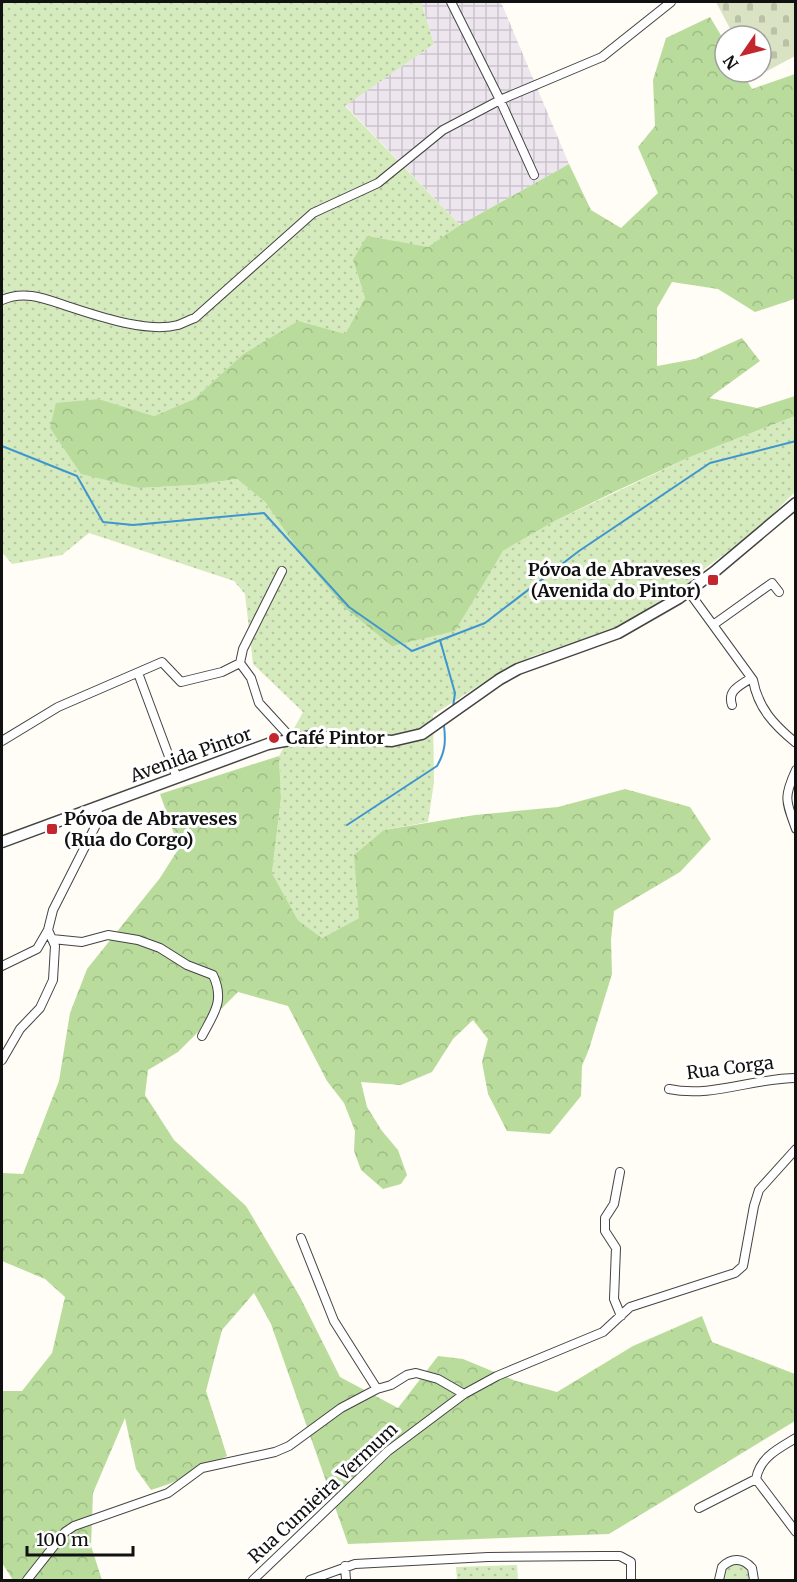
<svg xmlns="http://www.w3.org/2000/svg" width="797" height="1582" viewBox="0 0 797 1582" font-family="Merriweather,serif">
  <style>
    .industrial { fill: url(#industrial-grid) }
    .green { fill: url(#green-dots) }
    .forest { fill: url(#forest-crowns) }
    .cemetery { fill: url(#cemetery-stones) }
    .lines { fill: none; stroke-linecap: round; stroke-linejoin: round }
    .stream { stroke: #3f96cf; stroke-width: 2 }
    .minor-casing { stroke: #444; stroke-width: 10 }
    .tertiary-casing { stroke: #444; stroke-width: 13 }
    .minor { stroke: #fff; stroke-width: 8 }
    .tertiary { stroke: #fff; stroke-width: 10 }
    .poi-dot { fill: #c4262e; stroke: #fff; stroke-width: 2 }
    .labels { text-anchor: middle; stroke-width: 6; stroke-linejoin: round; paint-order: stroke }
    .poi-label { font-size: 18px; font-weight: bold; fill: #111; stroke: #fff; text-anchor: start }
    .street-label { font-size: 18px; fill: #111; stroke: #fff }
  </style>
  <defs>
    <pattern id="industrial-grid" width="8" height="8" patternUnits="userSpaceOnUse" patternTransform="scale(1.5)"><rect width="8" height="8" fill="#eee6ef"/><path d="M0 4h8M4 0v8" fill="none" stroke="#cbc4cc"/></pattern>
    <pattern id="green-dots" width="8" height="8" patternUnits="userSpaceOnUse" patternTransform="scale(1.5)"><rect width="8" height="8" fill="#d5ebbd"/><path d="M2 2h.1M6 6h.1" fill="none" stroke="#b6c8a1" stroke-width="1.8" stroke-linecap="round"/></pattern>
    <pattern id="forest-crowns" width="20" height="18" patternUnits="userSpaceOnUse" patternTransform="scale(1.5)"><rect width="20" height="18" fill="#b9dc9c"/><path d="M2 6a3 3 0 1 1 6 0M12 15a3 3 0 1 1 6 0" fill="none" stroke="#9ebc85"/></pattern>
    <pattern id="cemetery-stones" width="16" height="16" patternUnits="userSpaceOnUse" patternTransform="scale(1.5)"><rect width="16" height="16" fill="#d9e3c4"/><path d="M2 7V4a2 2 0 0 1 4 0v3zM10 15v-3a2 2 0 0 1 4 0v3z" fill="#b9c2a7"/></pattern>
  </defs>
  <rect width="100%" height="100%" fill="#fffdf5"/>
  <path class="industrial" d="M421 2H501L569 164 460 225 345 105 434 44Z"/>
  <path class="green" d="M2 2H421L434 44 345 106 460 225 428 248 353 260 365 298 345 334 242 355 194 399 154 416 99 399 140 488 195 485 237 479 265 502 305 560 480 587 503 551 553 522 690 457 795 416V492L757 530 696 575 680 591 655 607 612 630 533 656 492 677 433 715 434 782 428 822 384 830 359 918 322 938 298 920 272 873 281 798 279 756 303 712 253 664 245 594 234 581 89 533 62 555 12 564 2 552Z
    M732 1564 744 1566 749 1573V1580H723L725 1570Z
    M517 1565 518 1580H457L456 1567Z"/>
  <path class="forest" d="M710 17 725 42V72H742L752 89 795 74 794 299 755 312 718 289 672 282 657 308V366L695 359 742 338 760 361 709 398 757 408 795 396V416L690 457 616 491 553 522 503 551 455 631 392 646 345 608 305 560 265 502 237 479 195 485 140 488 81 474 50 428 56 403 99 399 154 416 194 399 242 355 298 321 345 334 365 298 353 260 367 236 428 247 460 225 569 164 591 210 621 228 658 193 638 147 655 126 653 80 666 38Z
    M279 756 281 798 272 873 298 920 322 938 359 918 354 855 384 830 475 815 558 807 625 789 690 807 711 839 680 872 614 911 611 940 612 974 589 1049 582 1066 581 1096 550 1134 507 1131 488 1094 482 1062 488 1039 473 1020 453 1039 432 1072 401 1085 361 1082 367 1107 382 1131 398 1150 407 1175 401 1184 383 1189 361 1170 354 1151 355 1131 344 1103 327 1081 288 1006 238 992 178 1052 148 1070 145 1095 174 1140 246 1206 300 1297 340 1377 398 1408 438 1356 463 1359 516 1381 557 1392 633 1346 702 1316 712 1342 795 1374V1421L609 1534 348 1544 271 1324 254 1293 222 1330 206 1391 227 1456 169 1484 151 1490 136 1469 125 1418 93 1493 91 1546 102 1580H13L2 1563V1391H22L52 1353 65 1297 45 1279 2 1261V1173L23 1174 59 1081 70 1013 87 969 160 878 179 848 160 794Z"/>
  <path class="cemetery" d="M716 2H795V56L756 77 754 72H761V36H734Z"/>
  <g class="lines">
    <path class="stream" d="M2 446 77 476 103 522 133 525 264 513 349 607 412 651 485 623 579 551 710 463 796 441
      M440 640 455 693 453 707
      M347 825 437 766C445 752 446 742 444 726"/>
    <g class="minor-casing">
      <path id="minor" d="M451 2 500 100 534 175
        M2 300C26 289 48 300 73 308 101 317 148 333 178 325 183 323 189 320 195 318L313 213 378 183 443 130 500 100 602 57 671 2
        M282 571 243 649 240 663 251 678 259 703 292 739
        M689 592 753 680C758 708 774 725 796 743
        M713 625 772 583 779 592
        M138 673 177 778
        M732 705C727 690 740 686 751 678
        M2 741 58 707 162 662 181 682 222 672 240 663
        M796 770C783 798 786 801 796 829
        M52 939 82 942 108 935 138 940 160 948 187 965 213 975C225 1001 214 1013 202 1036
        M2 966 37 949 48 930
        M2 1060 20 1029 40 1008 53 980 55 946 48 930 53 910 97 823 98 807
        M669 1089C712 1098 753 1078 796 1078
        M620 1172 614 1204 605 1218V1231L616 1248 614 1299 621 1316
        M301 1238 334 1321 377 1389
        M796 1438C778 1449 760 1457 756 1479L796 1532
        M699 1508 756 1479
        M345 1566 346 1580
        M27 1580 65 1532 74 1526 168 1493 202 1468 275 1452 289 1446 341 1408 377 1389 391 1385 407 1375 416 1373 438 1379 464 1394
        M253 1580 388 1451 464 1394 497 1376 603 1332 630 1307 735 1273 743 1266 754 1206 759 1190 796 1149
        M310 1580 355 1564 488 1557 602 1556H620L631 1562V1580
        M719 1580 722 1567C732 1557 743 1558 752 1568L754 1580"/>
    </g>
    <g class="tertiary-casing">
      <path id="tertiary" d="M2 842 268 744 312 736 392 741 422 734 500 679 518 669 618 633 679 598 714 572 796 503"/>
    </g>
    <use href="#minor" class="minor"/>
    <use href="#tertiary" class="tertiary"/>
  </g>
  <g class="poi-dot">
    <rect x="707" y="574" width="12" height="12" rx="3"/>
    <circle cx="274" cy="738" r="6"/>
    <rect x="46" y="823" width="12" height="12" rx="3"/>
  </g>
  <g class="labels">
    <g class="poi-label">
      <text x="701" y="576" text-anchor="end">Póvoa de Abraveses<tspan x="701" dy="21">(Avenida do Pintor)</tspan></text>
      <text x="286" y="744">Café Pintor</text>
      <text x="64" y="825">Póvoa de Abraveses<tspan x="64" dy="21">(Rua do Corgo)</tspan></text>
    </g>
    <g class="street-label">
      <text transform="translate(191 755) rotate(-20)" y="6">Avenida Pintor</text>
      <text transform="translate(730 1068) rotate(-7)" y="6">Rua Corga</text>
      <text transform="translate(323 1493) rotate(-43)" y="6">Rua Cumieira Vermum</text>
    </g>
  </g>
  <rect width="797" height="1582" fill="none" stroke="#111111" stroke-width="6"/>
  <g transform="translate(743 54) rotate(235)"><circle r="28" fill="#ffffff" stroke="#a0a0a0" stroke-width="1.5"/>
  <path d="M0-4.5L10 22L0 15L-10 22Z" fill="#c4262e"/>
  <text y="-9" font-size="16" font-weight="bold" text-anchor="middle" fill="#111111">N</text>
  </g>
  <path d="M27 1546v9h106v-9" fill="none" stroke="#111111" stroke-width="3"/>
  <text x="36" y="1546" font-size="18" fill="#111111" stroke="#ffffff" stroke-width="4.5" paint-order="stroke">100 m</text>
</svg>
